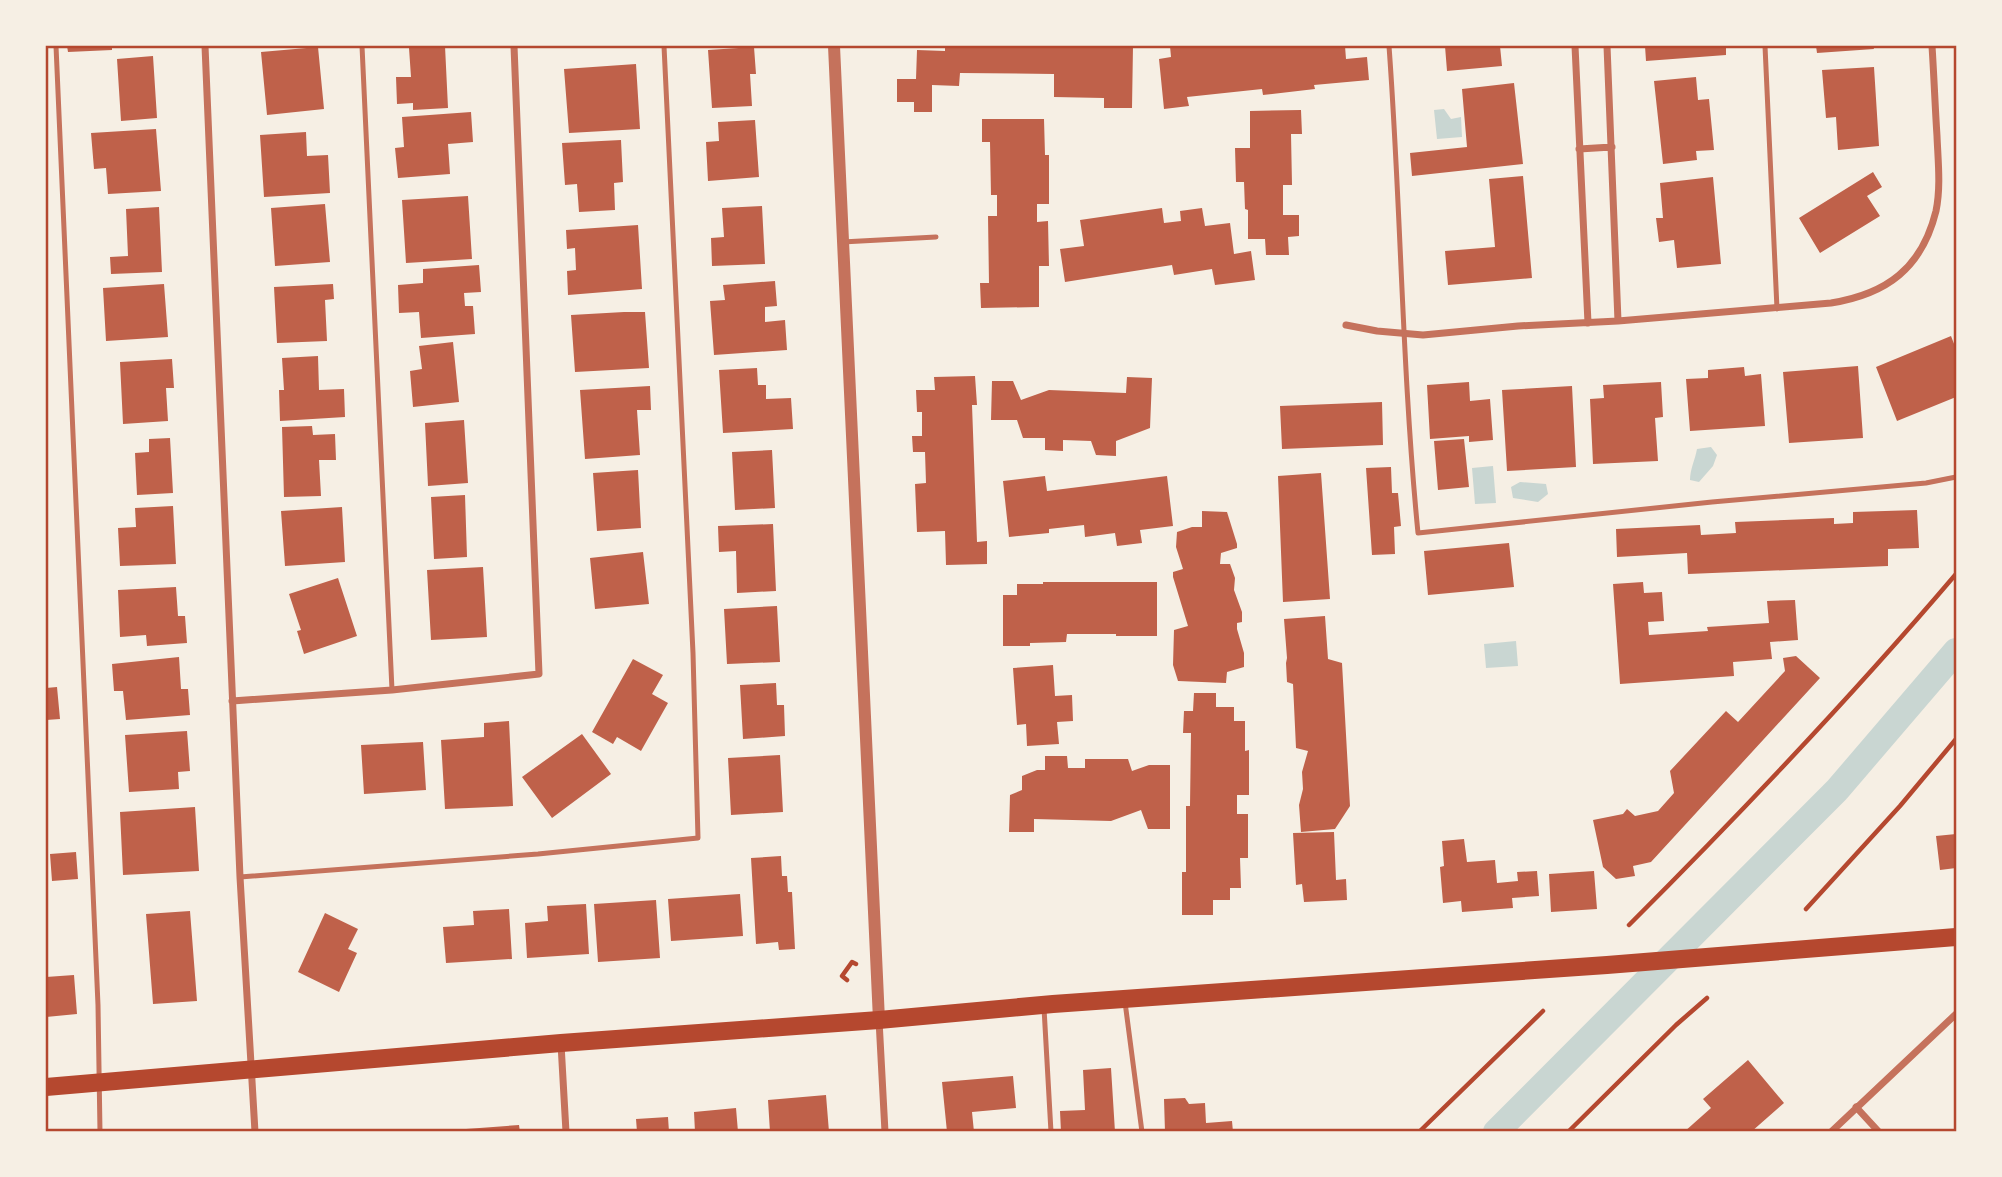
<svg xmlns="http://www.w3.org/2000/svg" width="2002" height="1177" viewBox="0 0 2002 1177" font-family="'Source Sans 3',sans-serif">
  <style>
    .water { fill: #c9d6d2 }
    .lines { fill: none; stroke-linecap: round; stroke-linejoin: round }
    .canal { stroke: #c9d6d2; stroke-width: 26 }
    .building { fill: #bf614a }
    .path { stroke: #b5482f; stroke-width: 4.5 }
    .service { stroke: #c5725c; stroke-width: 5 }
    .minor { stroke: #c5725c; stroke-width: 7 }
    .tertiary { stroke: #c5725c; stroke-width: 12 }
    .primary { stroke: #b5482f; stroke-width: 18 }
    .neatline { fill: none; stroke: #b5482f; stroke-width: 2.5 }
  </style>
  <rect width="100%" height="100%" fill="#f6efe4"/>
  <path class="water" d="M1444 109 1451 119 1461 117 1462 137 1437 139 1434 110Z
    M1711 447 1717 455 1713 466 1699 482 1690 480C1690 469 1695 460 1697 449Z
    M1493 466 1496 503 1475 504 1472 468Z
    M1520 482 1546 484 1548 494 1538 502 1513 498 1511 487Z
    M1516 641 1518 666 1486 668 1484 644Z"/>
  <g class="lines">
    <path class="canal" d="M1496 1132 1837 790 1956 651"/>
  </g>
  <path class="building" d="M67 46H112V50L68 52Z
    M445 46 448 108 413 110V103L397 104 396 77H411L409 48Z
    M945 46 986 48V46H1030V47L1047 48V46H1133L1132 108H1104V98L1054 97V74L960 73 959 86 932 85V112H914V102H897V79H916L917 50 945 51Z
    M1170 46H1345L1346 59 1367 57 1369 80 1314 85 1315 89 1263 95 1262 89 1187 97 1189 106 1164 109 1159 59 1171 57Z
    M1445 46H1500L1502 66 1447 71Z
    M1645 46H1726V55L1646 61Z
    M1816 46H1873L1874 49 1817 53Z
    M318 47 324 109 267 115 261 52Z
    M754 47 756 74H750L752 106 712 108 708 50Z
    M153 56 157 118 121 121 117 59Z
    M636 64 640 129 569 133 564 69Z
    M1874 67 1879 146 1838 150 1836 117 1826 118 1822 70Z
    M1696 77 1698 100 1709 99 1714 150 1696 151 1697 160 1663 164 1654 81Z
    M1514 83 1523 164 1412 176 1410 153 1467 147 1462 89Z
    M1301 110 1302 134H1291L1292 185H1283V215H1299V236L1288 237 1289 255H1266L1265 239H1248V210L1245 209 1244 182H1236L1235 148H1250V111Z
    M471 112 473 142 448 144 450 174 398 178 395 148 404 147 402 117Z
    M982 119H1044L1045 155H1049V204H1037V222L1048 221 1049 266H1039V307L981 308 980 283H989L988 216H997V195H991L990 142H982Z
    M755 120 759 177 708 181 706 142 719 141 718 122Z
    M156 129 161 191 108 194 106 168 94 169 91 133Z
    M306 132 307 156 328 155 330 193 264 197 260 135Z
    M621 140 623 182 614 183 615 210 579 212 577 184 565 185 562 143Z
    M1873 172 1882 187 1867 196 1880 216 1820 253 1799 218Z
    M1523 176 1532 278 1448 285 1445 251 1495 247 1489 179Z
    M1713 177 1721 264 1677 268 1674 240 1659 242 1656 218H1663L1660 183Z
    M468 196 472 259 406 263 402 200Z
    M325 204 330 262 275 266 271 208Z
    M762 206 765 264 712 266 711 238 724 237 722 208Z
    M159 207 162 272 111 274 110 257 128 256 126 209Z
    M1162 208 1164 223 1181 221 1180 211 1202 208 1205 226 1230 223 1234 254 1251 251 1255 280 1215 285 1212 269 1174 275 1172 265 1065 282 1060 249 1084 246 1080 220Z
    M638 225 642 289 568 295 567 271 576 270 575 248 567 249 566 230Z
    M479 265 481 292 464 293 465 306H473L475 334 421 338 419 312 399 313 398 285 423 283V269Z
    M775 281 777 306 765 307V322L785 320 787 350 714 355 710 301 725 300 723 285Z
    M164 284 168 337 106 341 103 288Z
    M333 284 334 299 325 300 327 341 277 343 274 287Z
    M624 312H645L649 368 575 372 571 315Z
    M1951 336 1956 349V397L1897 421 1876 367Z
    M453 342 459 402 413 407 410 371 422 369 419 346Z
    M318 356 319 390 344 389 345 417 280 421 279 390H284L282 358Z
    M172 359 174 388H166L168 421 123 424 120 362Z
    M1858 366 1863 438 1789 443 1783 372Z
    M1744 367 1745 376 1761 374 1765 426 1690 431 1686 379 1708 378V370Z
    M757 368 758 385H766V399L791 398 793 429 723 433 719 370Z
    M975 376 977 405H972L977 542 987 541V564L946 565 945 531 917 532 915 484 926 483 925 452H913L912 436H922V412H917L916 390H935L934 377Z
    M1127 377 1152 378 1150 428 1116 441V456L1096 455 1091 441 1063 440V451L1045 450V438H1023L1017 420H991L992 381H1013L1021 400 1049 390 1126 393Z
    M1469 382 1470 401 1490 399 1493 440 1469 442V436L1430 439 1427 385Z
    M1661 382 1663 417 1655 418 1658 461 1593 464 1590 399 1604 398 1603 385Z
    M650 386 651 410H637L640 455 585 459 580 390Z
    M1572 386 1576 467 1507 471 1502 390Z
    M1382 402 1383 445 1282 449 1280 406Z
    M464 420 468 483 428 486 425 423Z
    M312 426 313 435 335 434 336 460H319L321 496 284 497 282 427Z
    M170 438 173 493 137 495 135 453 149 452V439Z
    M1464 439 1469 487 1438 490 1434 441Z
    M772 450 775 508 735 510 732 452Z
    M1391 467 1392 493H1398L1401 526 1394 527 1395 554 1372 555 1366 468Z
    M638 470 641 528 597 531 593 473Z
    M1321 473 1330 599 1283 602 1278 476Z
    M1045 476 1047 491 1167 476 1173 526 1140 530 1142 543 1117 546 1115 533 1085 537 1084 525 1049 529V533L1009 537 1003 481Z
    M465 495 467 557 434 559 431 497Z
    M173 506 176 564 120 566 118 528 136 527 135 508Z
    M342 507 345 562 285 566 281 511Z
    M1917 510 1919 548 1888 549V566L1688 574 1687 553 1617 557 1616 529 1700 525 1701 535 1736 533 1735 522 1834 518V524L1853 523V512Z
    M1202 511 1227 512 1237 544V548L1221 553 1220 564H1230L1235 578 1234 590 1242 612V622L1237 623V629L1244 653V667L1227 672 1226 683 1178 681 1173 665 1174 630 1188 626 1173 577V572L1183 569 1176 547 1177 532 1192 527H1202Z
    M773 524 776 591 737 593 736 551 719 552 718 526Z
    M1509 543 1514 587 1428 595 1424 551Z
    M643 552 649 604 595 609 590 558Z
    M483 567 487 637 431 640 427 570Z
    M338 578 357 636 304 654 297 631 301 630 289 594Z
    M1043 582H1157V636H1116V634H1067L1066 642 1030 643V646H1003V595H1017V584H1043Z
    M1643 582 1644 593 1662 592 1664 621 1648 622 1649 635 1708 631 1707 627 1769 623 1767 601 1795 600 1798 640 1770 642 1772 659 1733 662 1734 676 1620 684 1613 584Z
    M176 587 178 616H185L187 643 147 646 146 635 120 637 118 590Z
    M777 606 780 662 727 664 724 609Z
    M1325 616 1328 659 1342 663 1350 806 1335 829 1301 832 1299 805 1303 789 1302 772 1308 751 1296 748 1293 684 1287 682 1286 663 1287 658 1284 619Z
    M1796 656 1820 678 1651 862 1633 866 1635 876 1616 879 1603 867 1593 820 1623 814 1627 809 1635 816 1658 811 1674 793 1670 771 1726 711 1738 722 1785 671 1783 658Z
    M179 657 181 689H188L190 715 126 720 123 691H114L112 664Z
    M633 659 663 675 652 694 668 703 641 751 617 737 613 744 592 732Z
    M1053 665 1055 696 1072 695 1073 721 1057 722 1059 744 1027 746 1026 724 1017 725 1013 668Z
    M776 683 777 705H784L785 736 743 739 740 685Z
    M57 687 60 719 46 720V688Z
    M1194 693H1216V707H1234V721H1245V751L1249 750V795H1237V814H1248V858H1240L1241 888H1230V900H1213V915H1182V872H1186V806H1190L1191 733H1183L1184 711H1193Z
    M509 721 513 806 445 809 441 740 484 737V723Z
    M187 731 190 771 178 772 179 789 129 792 125 735Z
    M582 734 611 774 552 818 522 777Z
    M423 742 426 790 364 794 361 745Z
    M780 755 783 812 731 815 728 758Z
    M1045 756H1067L1068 768H1085V759H1128L1132 771 1149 765H1170V829H1148L1141 810 1111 821 1034 819V832H1009L1010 795 1022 790V776L1037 770H1045Z
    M195 807 199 871 123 875 120 812Z
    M1334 832 1336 880 1346 879 1347 900 1304 902 1302 884 1296 885 1293 833Z
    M1956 834V868L1940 870 1936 836Z
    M1464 839 1467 862 1495 860 1497 883 1518 881 1517 872 1537 871 1539 896 1512 898 1513 908 1462 912 1461 901 1443 903 1440 867 1444 866 1442 841Z
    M76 852 78 879 52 881 50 854Z
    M781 856 782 876H787L788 892H792L795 949 779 950 778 942 756 944 751 858Z
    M1594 871 1597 909 1551 912 1549 874Z
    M740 894 743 936 671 941 668 899Z
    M656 900 660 958 598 962 594 904Z
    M586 904 589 954 527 958 525 923 548 921 547 906Z
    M509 909 512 959 446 963 443 927 474 925 473 911Z
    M190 911 197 1001 153 1004 146 914Z
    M325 913 358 929 348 949 357 953 339 992 298 972Z
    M74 975 77 1014 46 1017V977Z
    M1748 1060 1784 1103 1751 1132H1684L1711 1108 1703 1099Z
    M1111 1068 1115 1132H1061L1060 1111 1085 1110 1083 1070Z
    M1013 1076 1016 1108 972 1112 974 1132H947L942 1082Z
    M826 1095 829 1132H770L768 1100Z
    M1185 1098 1189 1104 1205 1103 1206 1123 1232 1121 1233 1132H1165L1164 1099Z
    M736 1108 738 1132H695L694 1112Z
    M668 1117 669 1132H637L636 1119Z
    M519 1125 520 1132H466V1129Z"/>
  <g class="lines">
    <path class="path" d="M1806 909 1900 806 1956 739
      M1629 925C1742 812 1853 695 1956 574
      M847 980 842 976 852 962 856 964
      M1419 1132 1543 1011
      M1568 1132 1676 1025 1707 998"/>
    <path class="service" d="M56 46 98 1005 100 1132
      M362 46 392 690
      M1389 46C1401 208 1402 371 1418 533L1712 502 1926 483 1956 477
      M1765 46 1777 309
      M842 242 936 237
      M240 877 538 854 698 838 693 653 664 46
      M1125 1002 1142 1132
      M1044 1008 1051 1132"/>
    <path class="minor" d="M205 46 240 877 255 1132
      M1575 46 1588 323
      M1607 46 1618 321
      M1579 149 1612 147
      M1346 325 1377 331 1423 335 1518 326 1618 321 1831 303C1887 294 1922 268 1936 211 1941 187 1938 161 1937 136 1935 106 1934 76 1932 46
      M232 701 392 690 539 674 514 46
      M879 1020 885 1132
      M561 1044 566 1132
      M1856 1107 1879 1132
      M1831 1132 1956 1014"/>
    <path class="tertiary" d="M834 46 879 1020"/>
    <path class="primary" d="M46 1087 561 1043 879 1020 1053 1004 1607 965 1956 937"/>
  </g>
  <rect width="2002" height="1177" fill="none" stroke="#f6efe4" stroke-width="94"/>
  <rect x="47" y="47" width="1908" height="1083" class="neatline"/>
</svg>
